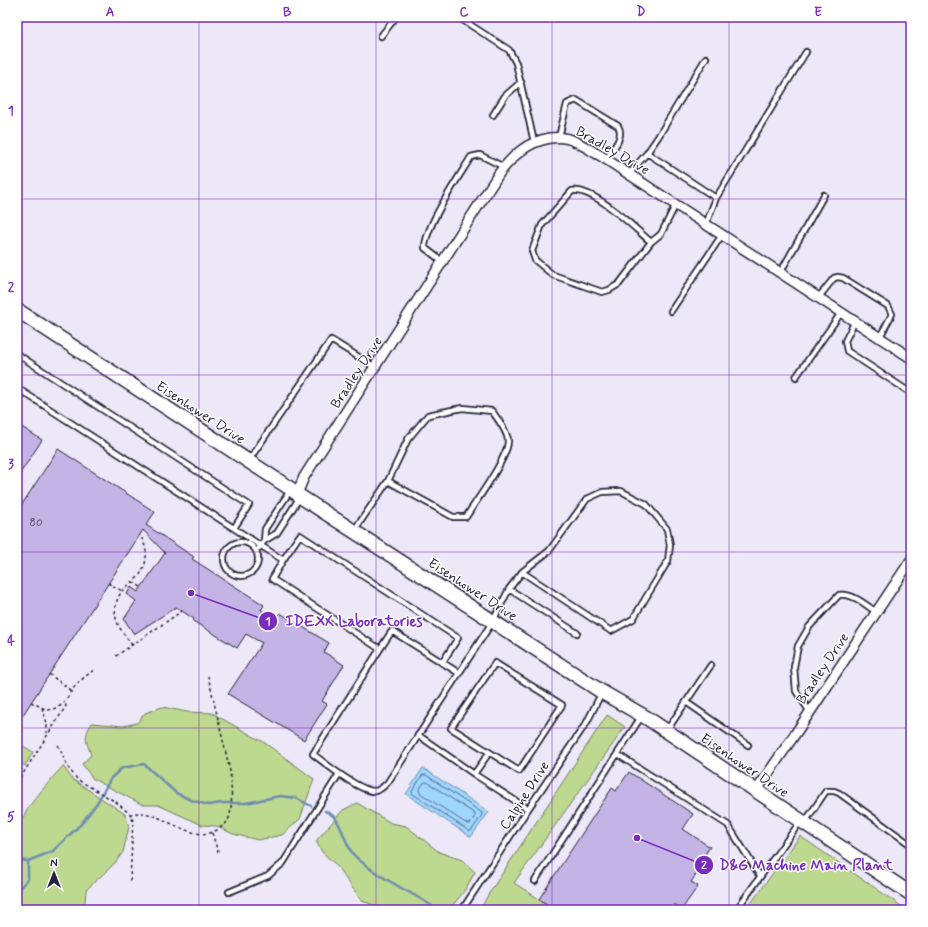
<svg xmlns="http://www.w3.org/2000/svg" width="928" height="927" viewBox="0 0 928 927" font-family="Mynerve,sans-serif">
  <style>
    .green { fill: #bdd88f; stroke: #707d65 }
    .water { fill: #9fd6fe; stroke: #6d8eb0 }
    .lines { fill: none; stroke-linecap: round; stroke-linejoin: round }
    .shore { stroke: #546a89; stroke-width: 1 }
    .stream { stroke: #6d8eb0; stroke-width: 2.5 }
    .building { fill: #c4b4e5; stroke: #22223b }
    .lane-casing { stroke: #22223b; stroke-width: 8 }
    .street-casing { stroke: #22223b; stroke-width: 12 }
    .secondary-casing { stroke: #22223b; stroke-width: 16 }
    .path { stroke: #22223b; stroke-width: 1.5; stroke-dasharray: 3 3; stroke-linecap: butt }
    .lane { stroke: #fff; stroke-width: 4.5 }
    .street { stroke: #fff; stroke-width: 9 }
    .secondary { stroke: #fff; stroke-width: 13 }
    .grid { fill: none; stroke: #7b2cbf; stroke-width: 1; stroke-opacity: 0.55 }
    .labels { text-anchor: middle; stroke-width: 3; stroke-linejoin: round; paint-order: stroke }
    .number-label { font-size: 12px; fill: #4a4666 }
    .street-label { font-size: 14px; fill: #22223b; stroke: #fff }
    .leader { fill: none; stroke: #7b2cbf; stroke-width: 1.5 }
    .callout-dot { fill: #7b2cbf; stroke: #fff; stroke-width: 1.5 }
    .mark-label { font-size: 12px; text-anchor: middle; font-weight: bold; fill: #fff }
    .callout-label { font-size: 15px; text-anchor: middle; font-weight: bold; fill: #7b2cbf; stroke: #fff; stroke-width: 3; stroke-linejoin: round; paint-order: stroke }
    .neatline { fill: none; stroke: #7b2cbf; stroke-width: 1.5 }
    .grid-label { font-size: 13px; text-anchor: middle; font-weight: bold; fill: #7b2cbf }
  </style>
  <rect width="100%" height="100%" fill="#ede8f7"/>
  <filter id="ink" filterUnits="userSpaceOnUse"><feTurbulence type="fractalNoise" baseFrequency=".025" numOctaves="2"/><feDisplacementMap in="SourceGraphic" scale="8" xChannelSelector="R" yChannelSelector="G"/><feConvolveMatrix kernelMatrix="1 2 1 2 8 2 1 2 1" color-interpolation-filters="sRGB"/></filter>
  <g filter="url(#ink)">
    <path class="green" d="M162 707 187 712 212 713 265 743 314 779 300 819 282 835 258 840 233 834 216 826 202 825 158 805H143L93 779 82 764 91 755C86 740 83 737 92 723L123 726 137 723 145 713Z
      M607 715 625 727 514 883 556 910H480L488 895Z
      M17 742 33 752 25 766 17 761Z
      M63 766 72 779 125 814 129 827 123 852 115 863 86 890 85 902 76 910H17V825C23 819 26 811 31 804 41 791 52 778 63 766Z
      M357 803 391 823 406 826 439 852 462 860 475 872 465 890 449 910H388L362 901 336 865 322 852 316 841 343 810Z
      M800 836 907 910H746Z"/>
    <path class="water" d="M423 768 489 812 471 837 406 794Z"/>
    <g class="lines">
      <path class="shore" d="M423 775H426L482 813V815L471 831H469L413 794 412 792Z
        M425 782H427L475 814V816L470 824H467L420 793 419 790Z"/>
      <path class="stream" d="M325 811C342 817 343 841 353 854 358 860 366 865 372 870 393 885 417 895 438 910
        M17 860 28 861 53 851 82 823 97 803 111 778 122 768 144 764 176 793 191 800 208 805 222 803H246L280 796 296 798 311 806
        M17 891 28 879V861"/>
    </g>
    <path class="building" d="M17 424 42 440 17 478Z
      M58 449 155 512 146 525 194 557 192 559 264 605 261 610 276 619 280 613 329 643 324 652 344 665 322 701 327 704 304 740 228 694 262 643 246 634 237 648 193 621 194 619 176 607 134 634 124 619 136 601 127 594 131 587 138 592 165 553 143 530 17 724V512Z
      M629 772 693 814 683 829 710 847 703 857 706 859 691 882 698 886 682 909 674 904 670 910H556L539 899 612 788 616 791Z"/>
    <g class="lines">
      <g class="lane-casing">
        <path id="lane" d="M458 17 509 50 516 63 534 142
          M381 36 396 17
          M493 115 505 96 521 82
          M559 137 567 104 576 100 618 126C625 137 612 150 606 159
          M647 153 658 137 706 58
          M629 174 647 153 716 198 706 224
          M716 198 806 52
          M651 242C633 227 595 188 572 191L542 225 532 251 535 260 553 275 602 292 609 290 619 284 651 242 661 234 676 204
          M443 262 425 248C425 226 459 177 471 157L480 155 504 167
          M780 273 824 195
          M818 298 834 278 838 277 843 278 888 306 892 314 880 337
          M671 311 722 235
          M855 321 845 341 847 351 911 393
          M17 354 249 505 234 528
          M796 377 841 313
          M17 388 283 560
          M249 460 331 340 375 367
          M354 531 388 481 453 517H466C476 501 508 458 508 441 508 432 497 418 492 411L462 408 428 415 408 439 388 481
          M264 541 277 533 300 497
          M224 559a17 17 0 1 1 34 0a17 17 0 1 1-34 0Z
          M259 548 264 541 265 529 290 491
          M509 589 577 633
          M380 649 392 631 459 673
          M442 663 458 638 300 535 283 560 272 579 380 649 313 754C326 764 360 792 375 791 381 790 384 786 388 782L493 621 509 589 522 572 549 551 587 499 602 492 621 491 646 504 667 529 670 545 668 561 633 619 611 631 522 572
          M495 663 562 705 519 771 451 728Z
          M686 702 748 745
          M810 712 796 691 794 667 798 646 809 627 839 595C853 593 866 605 876 612
          M667 730 711 665
          M418 735 474 774 528 809
          M617 754 728 825 760 876
          M474 774 489 753
          M805 822 826 791H834L839 793 911 845
          M535 881 641 717
          M229 892 268 876 283 863 339 774
          M462 910 528 809 587 722 601 694
          M736 910 800 822"/>
      </g>
      <g class="street-casing">
        <path id="street" d="M297 494 304 477 500 172C514 155 527 142 550 138 558 137 566 137 574 141 583 145 592 151 601 156L911 358
          M756 791 804 721 911 560"/>
      </g>
      <g class="secondary-casing">
        <path id="secondary" d="M17 310 291 489 301 497 602 692 647 718 911 894"/>
      </g>
      <path class="path" d="M133 582 141 587
        M108 583 122 591
        M132 645C127 638 120 630 117 622 113 611 116 598 123 590 129 584 137 580 141 573 149 559 147 547 140 535
        M116 656 182 611
        M49 674 68 688 71 692
        M31 702 47 710C67 708 65 697 77 684 82 679 88 674 94 670
        M42 708 47 723V733
        M58 745 69 769 78 780 116 802 130 814C138 813 144 812 151 815 172 821 196 842 217 830 220 828 224 825 227 822 234 812 231 783 230 771L208 676
        M17 783 66 706 65 702
        M212 833 218 852
        M130 881 133 821 130 814"/>
      <use href="#lane" class="lane"/>
      <use href="#street" class="street"/>
      <use href="#secondary" class="secondary"/>
    </g>
  </g>
  <path class="grid" d="M199 17V910M376 17V910M552 17V910M729 17V910M17 199H911M17 375H911M17 552H911M17 728H911"/>
  <g class="labels">
    <g class="number-label">
      <text x="36" y="526">80</text>
    </g>
    <g class="street-label">
      <text transform="translate(613 150) rotate(30)" y="5">Bradley Drive</text>
      <text transform="translate(356 372) rotate(-57)" y="5">Bradley Drive</text>
      <text transform="translate(201 412) rotate(33)" y="5">Eisenhower Drive</text>
      <text transform="translate(473 589) rotate(33)" y="5">Eisenhower Drive</text>
      <text transform="translate(822 668) rotate(-56)" y="5">Bradley Drive</text>
      <text transform="translate(745 765) rotate(34)" y="5">Eisenhower Drive</text>
      <text transform="translate(524 795) rotate(-57)" y="5">Calpine Drive</text>
    </g>
  </g>
  <path class="leader" d="M191 593L268 621M637 838L704 865"/>
  <g class="callout-dot">
    <circle cx="191" cy="593" r="4"/>
    <circle cx="637" cy="838" r="4"/>
    <circle cx="268" cy="621" r="10"/>
    <circle cx="704" cy="865" r="10"/>
  </g>
  <g class="mark-label">
    <text x="268" y="625">1</text>
    <text x="704" y="869">2</text>
  </g>
  <g class="callout-label">
    <text x="354" y="626">IDEXX Laboratories</text>
    <text x="806" y="870">D&amp;G Machine Main Plant</text>
  </g>
  <rect width="928" height="927" fill="none" stroke="#fff" stroke-width="44"/>
  <g transform="translate(54 873)" stroke="#ffffff" stroke-width="3" paint-order="stroke">
  <path d="M0-3L7 15L0 10L-7 15Z" fill="#22223b"/>
  <text y="-6" font-size="11" font-weight="bold" text-anchor="middle" fill="#22223b">N</text>
  </g>
  <rect x="22" y="22" width="884" height="883" class="neatline"/>
  <g class="grid-label">
    <text x="110" y="16">A</text>
    <text x="287" y="16">B</text>
    <text x="464" y="16">C</text>
    <text x="641" y="16">D</text>
    <text x="818" y="16">E</text>
    <text x="11" y="115">1</text>
    <text x="11" y="291">2</text>
    <text x="11" y="468">3</text>
    <text x="11" y="645">4</text>
    <text x="11" y="821">5</text>
  </g>
</svg>
